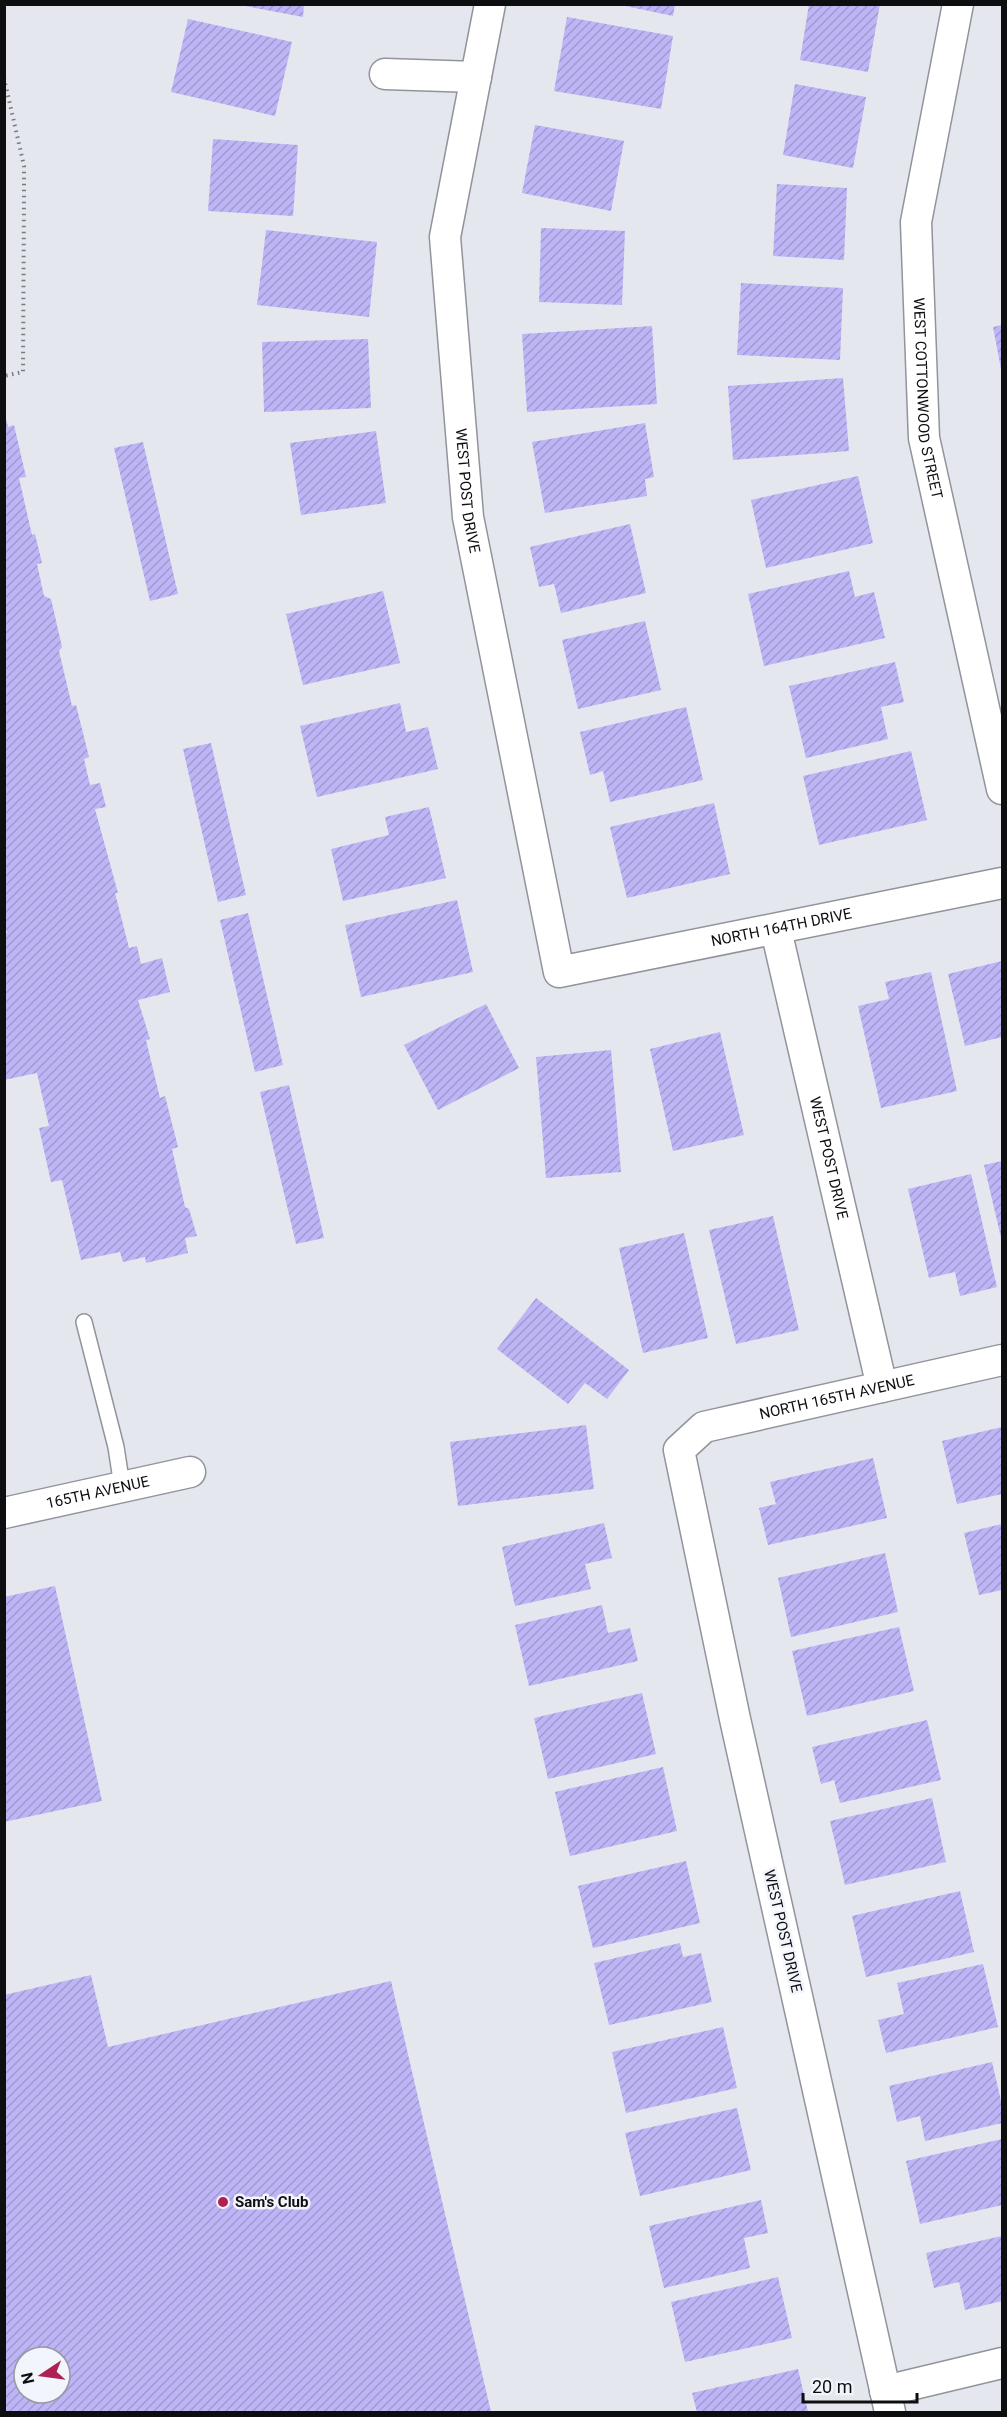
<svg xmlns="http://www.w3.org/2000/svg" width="1007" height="2417" viewBox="0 0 1007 2417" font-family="Roboto,sans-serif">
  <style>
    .building { fill: url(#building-hatch); fill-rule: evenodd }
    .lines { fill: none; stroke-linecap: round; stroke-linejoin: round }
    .lane-casing { stroke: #91949b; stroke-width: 18 }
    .street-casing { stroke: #91949b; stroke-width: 33 }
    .path { stroke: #7a7b80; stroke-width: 4; stroke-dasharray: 1.5 4.5; stroke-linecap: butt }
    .lane { stroke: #fff; stroke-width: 15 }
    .street { stroke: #fff; stroke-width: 30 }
    .poi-dot { fill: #b12053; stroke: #f2f5fc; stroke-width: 2 }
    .labels { text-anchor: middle; stroke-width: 5; stroke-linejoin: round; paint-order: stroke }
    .street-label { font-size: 15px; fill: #0d0e10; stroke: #f2f5fc }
    .poi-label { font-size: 15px; font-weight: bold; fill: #0d0e10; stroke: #f2f5fc; text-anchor: start }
  </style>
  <defs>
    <pattern id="building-hatch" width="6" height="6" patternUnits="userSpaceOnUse" patternTransform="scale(1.5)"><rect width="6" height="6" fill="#bdb5f5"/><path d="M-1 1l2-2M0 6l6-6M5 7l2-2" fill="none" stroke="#a19ad1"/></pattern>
  </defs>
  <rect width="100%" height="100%" fill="#e5e7ef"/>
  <path class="building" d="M235 4H304L303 17Z
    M616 4H675L673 16Z
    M809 4H880L868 72 800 60Z
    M567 17 673 36 661 109 554 91Z
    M188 19 292 42 275 116 171 92Z
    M795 84 866 97 853 168 783 155Z
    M535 125 624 141 611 211 522 193Z
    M213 139 298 145 293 216 208 211Z
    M777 184 847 188 844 260 773 256Z
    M541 228 625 231 622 305 539 302Z
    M266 230 377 242 369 317 257 305Z
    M741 283 843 288 840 360 737 355Z
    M1002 325V368L1001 369 993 327Z
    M652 326 657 404 527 412 522 334Z
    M368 339 371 408 264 412 262 342Z
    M843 378 849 451 733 460 728 386Z
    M5 414 8 427 14 425 26 477 19 478 32 535 35 534 42 563 37 564 44 596 51 599 62 647 59 651 72 706 76 705 89 757 84 759 90 785 100 783 106 807 95 809 118 893H115L129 948 137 946 141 964 162 958 170 992 138 1000 150 1039 146 1040 160 1098 165 1096 178 1147 172 1149 185 1207 189 1209 197 1236 185 1238 188 1253 146 1263 145 1257 123 1262 120 1252 81 1260 62 1180 51 1182 39 1128 49 1126 37 1073 4 1080V934L7 933 4 922Z
    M645 423 654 477 645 479 647 496 545 513 532 442Z
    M376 431 386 503 301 515 290 443Z
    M143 442 178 594 150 601 114 448Z
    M858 476 873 543 766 568 751 500Z
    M630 524 646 593 561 613 554 584 539 587 530 547Z
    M849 571 855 597 874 592 885 638 764 666 748 594Z
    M383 591 400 663 303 685 286 614Z
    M645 621 661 690 578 709 562 640Z
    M895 662 904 702 881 707 888 739 806 758 789 686Z
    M400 703 406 732 428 727 438 769 317 797 300 726Z
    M686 707 703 780 610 802 603 771 590 775 580 732Z
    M211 743 246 895 218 902 183 749Z
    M911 751 927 820 819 845 803 776Z
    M714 803 730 874 627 898 610 827Z
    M429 807 446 878 343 901 331 849 389 835 385 817Z
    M457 900 473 972 361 997 345 925Z
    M248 913 283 1065 255 1072 220 920Z
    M1002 961V1037L965 1046 948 974Z
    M931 972 957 1091 881 1108 858 1006 889 999 885 982Z
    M486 1004 519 1068 438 1110 404 1045Z
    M720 1032 744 1135 673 1151 650 1049Z
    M611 1050 621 1172 546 1178 536 1057Z
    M289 1085 324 1238 296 1244 260 1092Z
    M1002 1161V1242L984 1165Z
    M971 1174 997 1287 960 1296 955 1272 929 1278 908 1189Z
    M773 1216 799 1330 736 1344 709 1230Z
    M684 1233 708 1338 643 1353 619 1248Z
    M536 1298 629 1370 607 1399 585 1383 568 1404 497 1349Z
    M586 1425 594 1489 458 1506 450 1442Z
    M1002 1427V1494L957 1504 942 1441Z
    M873 1458 887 1518 768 1545 759 1508 776 1504 770 1482Z
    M604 1523 612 1558 585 1564 591 1589 515 1606 502 1547Z
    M1002 1524V1590L979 1595 964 1533Z
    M885 1553 898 1612 791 1637 778 1578Z
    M55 1586 102 1801 4 1822V1597Z
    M602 1605 608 1633 630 1628 638 1661 529 1686 515 1625Z
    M899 1627 914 1691 807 1716 792 1651Z
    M642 1693 656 1754 548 1779 534 1718Z
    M927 1720 941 1780 840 1803 834 1780 821 1784 812 1747Z
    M663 1767 677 1831 570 1856 555 1792Z
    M932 1798 946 1862 845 1885 830 1821Z
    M686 1861 700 1923 593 1948 578 1886Z
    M960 1891 974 1952 866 1977 852 1916Z
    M680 1943 683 1957 701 1953 712 2002 609 2025 594 1963Z
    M983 1964 998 2027 886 2053 878 2020 904 2014 897 1983Z
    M91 1975 108 2047 391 1981 491 2412H4V1995ZM24 2357H60V2393H24Z
    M723 2027 737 2088 626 2113 612 2052Z
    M992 2062 1002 2105V2123L925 2141 920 2116 897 2122 889 2086Z
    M737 2108 751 2170 640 2196 625 2133Z
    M1002 2139V2205L920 2224 906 2161Z
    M761 2200 768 2233 744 2238 750 2268 664 2288 649 2226Z
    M1002 2236V2301L965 2310 959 2282 934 2288 926 2253Z
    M778 2277 792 2338 685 2362 671 2302Z
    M798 2369 808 2412H697L692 2393Z"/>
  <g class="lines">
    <g class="lane-casing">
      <path id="lane" d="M84 1322 116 1447 122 1486"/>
    </g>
    <g class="street-casing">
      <g id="street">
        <path id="s1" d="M490 4 445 237 468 517 559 972 1002 883"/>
        <path id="s2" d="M958 4 916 222 924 438 1002 789"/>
        <path d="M385 74 476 77"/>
        <path id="s3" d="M776 930 882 1387"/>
        <path id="s4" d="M4 1513 190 1472"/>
        <path d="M885 2391 1002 2363"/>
        <path id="s5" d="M890 2412 735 1719 679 1450 704 1427 1002 1360"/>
      </g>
    </g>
    <path class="path" d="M4 78 24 166V193L23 372 4 376"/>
    <use href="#lane" class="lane"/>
    <use href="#street" class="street"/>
  </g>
  <circle class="poi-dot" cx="223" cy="2202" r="6"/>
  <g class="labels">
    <g class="street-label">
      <text dy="5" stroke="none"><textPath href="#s2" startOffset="399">WEST COTTONWOOD STREET</textPath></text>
      <text dy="5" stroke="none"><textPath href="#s1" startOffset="492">WEST POST DRIVE</textPath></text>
      <text dy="5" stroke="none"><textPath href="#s1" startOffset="1209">NORTH 164TH DRIVE</textPath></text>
      <text dy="5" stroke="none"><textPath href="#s3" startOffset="234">WEST POST DRIVE</textPath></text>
      <text dy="5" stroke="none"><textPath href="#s5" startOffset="1155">NORTH 165TH AVENUE</textPath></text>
      <text dy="5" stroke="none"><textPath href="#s4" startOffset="96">165TH AVENUE</textPath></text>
      <text transform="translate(783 1931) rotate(77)" y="5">WEST POST DRIVE</text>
    </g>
    <g class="poi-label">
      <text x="235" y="2207">Sam's Club</text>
    </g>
  </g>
  <rect width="1007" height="2417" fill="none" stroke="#0d0e10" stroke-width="12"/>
  <g transform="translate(42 2375) rotate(257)"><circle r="28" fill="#f2f5fc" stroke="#96999e" stroke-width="1.5"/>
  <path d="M0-4.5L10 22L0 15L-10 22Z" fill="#b12053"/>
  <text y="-9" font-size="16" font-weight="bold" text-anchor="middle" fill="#0d0e10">N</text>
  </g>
  <path d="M803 2393v9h114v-9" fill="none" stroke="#0d0e10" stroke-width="3"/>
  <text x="812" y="2393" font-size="18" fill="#0d0e10" stroke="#f2f5fc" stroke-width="4.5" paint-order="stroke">20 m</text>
</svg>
